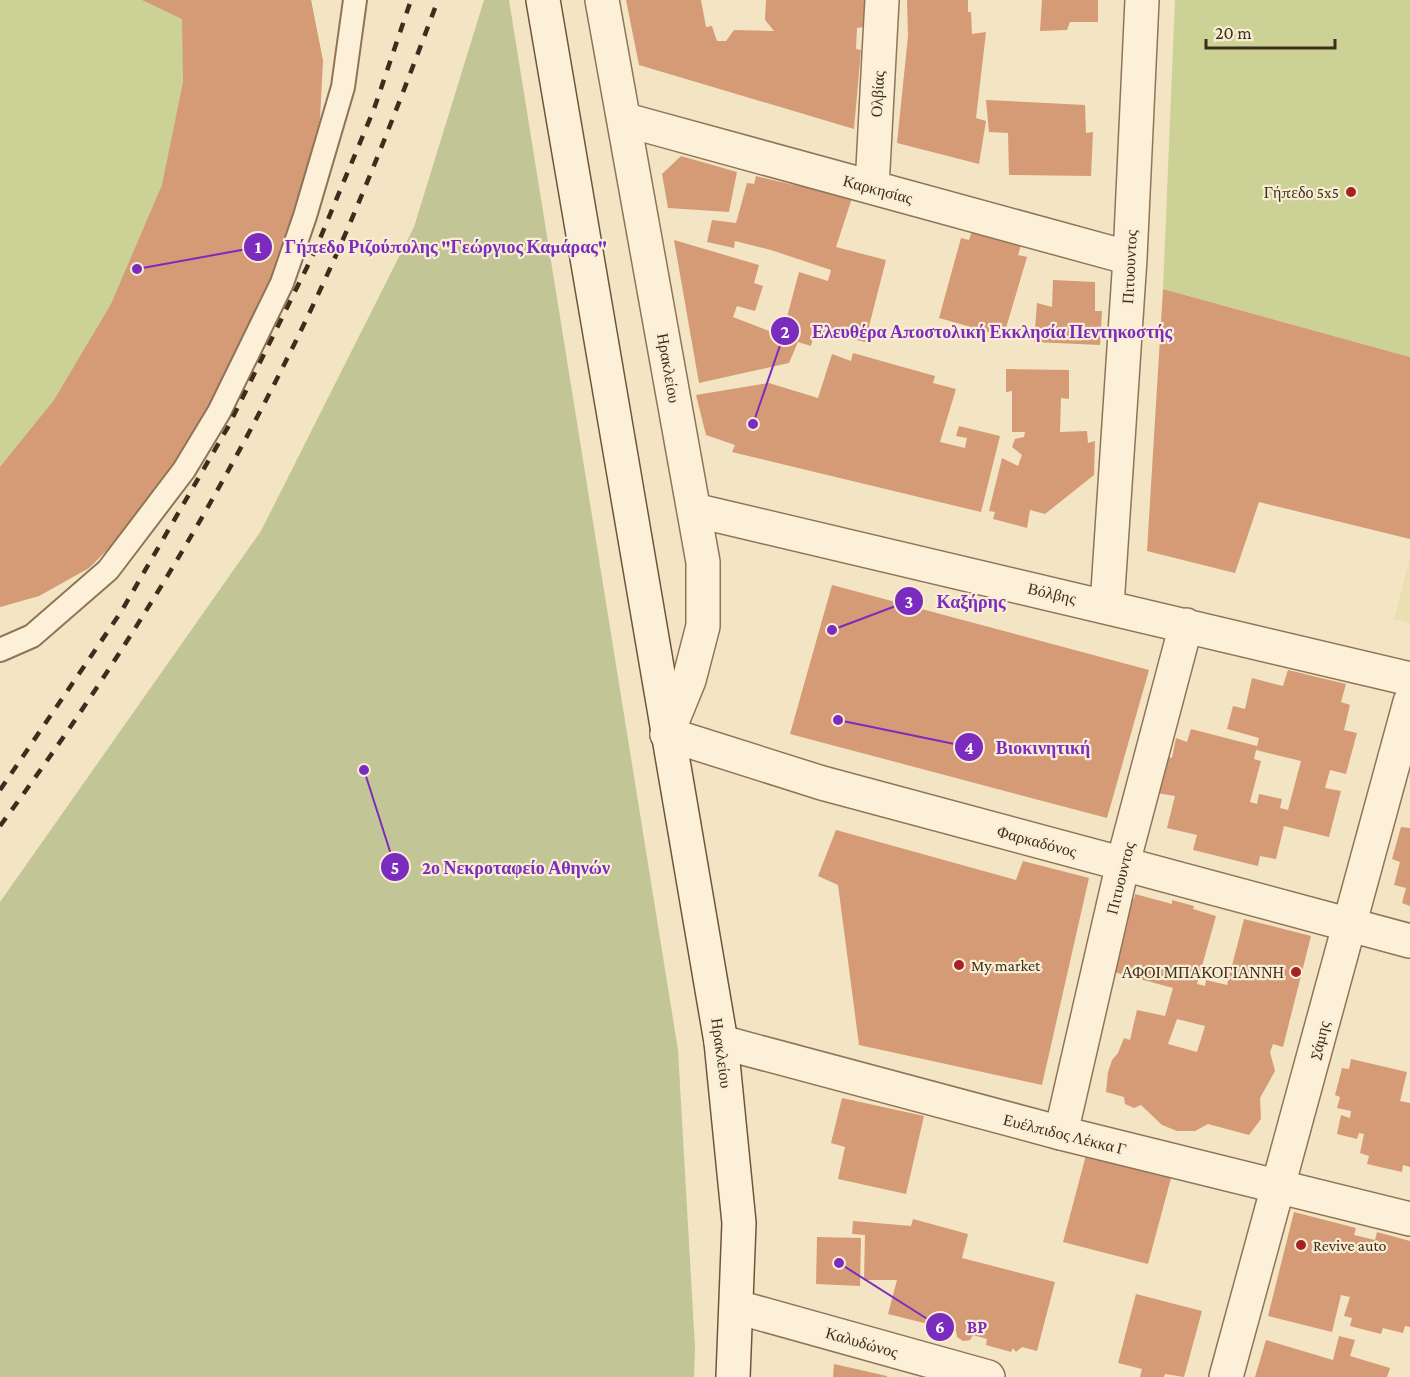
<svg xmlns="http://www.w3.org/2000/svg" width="1410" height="1377" viewBox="0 0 1410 1377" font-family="'Crimson Pro',serif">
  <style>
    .farmland { fill: #e9dfb0 }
    .green { fill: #ccd296 }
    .cemetery { fill: #c2c696 }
    .building { fill: #d59b76; fill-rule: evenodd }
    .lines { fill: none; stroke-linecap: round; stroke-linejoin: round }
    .service-casing { stroke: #907458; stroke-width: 26 }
    .pedestrian-casing { stroke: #907458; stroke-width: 36 }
    .minor-casing { stroke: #907458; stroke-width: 36 }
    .tertiary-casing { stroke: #907458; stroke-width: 36 }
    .secondary-casing { stroke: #71553b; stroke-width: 36 }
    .service { stroke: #fcf1d8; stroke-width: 22 }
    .pedestrian { stroke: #fcf1d8; stroke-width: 33 }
    .minor { stroke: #fcf1d8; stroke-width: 33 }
    .tertiary { stroke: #fcf1d8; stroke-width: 33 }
    .secondary { stroke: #fcf1d8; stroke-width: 33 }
    .rail { stroke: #3e2d1d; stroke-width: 4.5; stroke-dasharray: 10 10; stroke-linecap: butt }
    .poi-dot { fill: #a52125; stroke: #f9eed4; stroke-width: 2 }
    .labels { text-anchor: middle; stroke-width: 4.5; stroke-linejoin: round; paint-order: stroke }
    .street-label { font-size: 16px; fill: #3e2d1d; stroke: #f9eed4 }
    .poi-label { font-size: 16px; fill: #3e2d1d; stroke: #f9eed4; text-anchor: end }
    .leader { fill: none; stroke: #7b2cbf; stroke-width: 2 }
    .callout-dot { fill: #7b2cbf; stroke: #f9eed4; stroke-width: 2 }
    .mark-label { font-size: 18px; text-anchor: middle; font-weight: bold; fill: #fff }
    .callout-label { font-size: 18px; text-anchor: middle; font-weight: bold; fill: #7b2cbf; stroke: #f9eed4; stroke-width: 4.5; stroke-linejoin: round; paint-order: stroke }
  </style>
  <rect width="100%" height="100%" fill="#f3e4c4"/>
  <path class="farmland" d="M1410 558V623L1394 619Z"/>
  <path class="green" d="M0 0H311L323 61 293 218 256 319 128 529 89 568 39 596 0 607Z
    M1175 0H1410V357L1163 289Z"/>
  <path class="cemetery" d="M484 0H509L678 1050 695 1348 694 1377H0V902L261 531 414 227Z"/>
  <path class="building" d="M142 0H311L323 61 320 119 293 218 256 319 183 457 128 529 89 568 39 596 0 607V467L54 400 111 304 162 185 183 82 182 19Z
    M626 0H701L706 27 712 26 717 41H726L734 30 774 31 765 20 766 0H865L864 27 857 28 856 49 861 50 854 129 639 65Z
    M907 0H968V12H971L972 34 986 32 976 118 986 121 979 164 897 143 908 36Z
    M1042 0H1098V22H1070L1067 30 1040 31Z
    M986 100 1085 105 1086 133 1093 132 1091 176 1009 175 1008 133 989 132Z
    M681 156 737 172 729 212 668 208 662 174Z
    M756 176 794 185 795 178 852 198 836 247 886 260 865 342 815 330 811 346 798 342 789 363 699 383 674 240 759 265 754 283 763 286 755 311 737 306 733 317 782 336 799 272 828 281 831 270 771 250 735 241 734 248 707 242 712 220 736 223 747 183 754 184Z
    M973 228 1022 242 1018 255 1027 257 1006 328 1001 326 999 335 939 318 961 238 969 240Z
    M1053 280 1095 282V311H1102L1100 345 1034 342 1037 303 1052 307Z
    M1163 289 1410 357V539L1259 502 1235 573 1147 551Z
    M853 353 935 376 933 383 956 389 940 442 965 448 967 438 956 436 959 426 1000 436 981 512 732 452 735 445 706 435 696 395 769 383 818 398 832 354 851 361Z
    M1006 369 1069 370V399L1061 398 1060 432 1087 431 1088 443 1095 441 1094 475 1045 514 1030 510 1027 528 993 519 995 512 989 511 1002 458 1018 466 1022 455 1012 447 1015 439 1024 437 1025 432H1012V391L1006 392Z
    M832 585 1149 670 1107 818 790 734Z
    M1288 670 1346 684 1341 702 1350 705 1344 730 1357 733 1346 774 1330 770 1325 788 1341 791 1329 837 1284 826 1276 859 1260 856 1258 866 1193 850 1197 835 1167 828 1175 796 1157 793 1166 756 1172 758 1176 738 1187 742 1191 729 1257 746 1259 738 1227 729 1233 706 1245 709 1252 678 1283 686ZM1256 750 1301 761 1288 810 1280 808 1282 799 1259 794 1257 804 1250 802 1261 761 1254 759Z
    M1401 827 1410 828V906L1402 903 1406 888 1394 885 1400 862 1392 859Z
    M836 830 1016 880 1023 861 1089 878 1042 1085 859 1045 838 885 818 876Z
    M1135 894 1172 904V900L1194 906 1193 909 1216 916 1197 984 1205 986 1206 980 1227 985 1244 919 1311 936 1283 1047 1273 1044 1270 1052 1275 1071 1260 1098 1261 1119 1249 1135 1208 1124 1195 1131H1177L1162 1125 1141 1105 1134 1108 1125 1104 1124 1097 1106 1092 1108 1072 1112 1060 1118 1053 1124 1038 1130 1040 1137 1010 1165 1016 1173 988 1114 972 1117 942 1122 943 1128 921 1124 919 1130 898 1134 899ZM1177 1019 1205 1026 1197 1052 1168 1044Z
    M1351 1059 1407 1072 1400 1101 1410 1103V1167L1403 1165 1402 1172 1367 1164 1369 1156 1360 1153 1364 1134 1359 1133 1357 1139 1337 1134 1341 1115 1350 1118 1351 1111 1337 1108 1340 1097 1335 1095 1342 1068 1349 1069Z
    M842 1098 924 1116 906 1194 838 1179 845 1147 831 1143Z
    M1086 1155 1171 1178 1148 1264 1063 1242Z
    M1294 1212 1356 1228 1354 1235 1375 1240 1377 1232 1410 1241V1327L1405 1326 1403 1333 1383 1328 1381 1334 1350 1326 1352 1318 1344 1316 1350 1297 1341 1295 1332 1332 1268 1316Z
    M913 1219 968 1234 962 1258 1055 1282 1037 1351 1022 1347 1016 1352 1013 1348 1011 1352 986 1345 987 1339 973 1335 970 1340 963 1341 957 1337 956 1331 888 1314 897 1280H864L865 1235 852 1234 853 1221 911 1226Z
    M817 1237 861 1238 860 1286 816 1284Z
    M1136 1294 1202 1311 1184 1377 1165 1374 1164 1377H1140L1142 1369 1118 1363Z
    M1339 1336 1355 1340 1350 1356 1390 1368 1387 1377H1255L1266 1340 1333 1360Z
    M834 1364 887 1376V1377H833Z"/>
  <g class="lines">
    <g class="service-casing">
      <path id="service" d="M0 650 32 636 108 570 184 470 219 412 282 283 305 216 343 87 355 0"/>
    </g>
    <g class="pedestrian-casing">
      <path id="pedestrian" d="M1061 1133 1123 863"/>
    </g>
    <g class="minor-casing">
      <path id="minor" d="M626 120 1130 258
        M872 187 882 0
        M694 510 1410 679
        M1107 606 1130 258 1142 0
        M667 734 822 783 1410 941
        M1123 863 1186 625
        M721 1042 1061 1133 1410 1219
        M737 1307 988 1377
        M1226 1377 1410 702"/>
    </g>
    <g class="tertiary-casing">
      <path id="tertiary" d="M602 0 703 562V626L689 680 667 734"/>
    </g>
    <g class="secondary-casing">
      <path id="secondary" d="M543 0 721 1042 739 1223 733 1377"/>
    </g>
    <use href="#service" class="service"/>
    <use href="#pedestrian" class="pedestrian"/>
    <use href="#minor" class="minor"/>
    <use href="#tertiary" class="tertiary"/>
    <use href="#secondary" class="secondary"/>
    <path class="rail" d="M0 790 121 612 228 427 314 253 374 109 411 0
      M0 826C129 651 243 461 333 262 371 177 405 88 438 0"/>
  </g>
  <g class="poi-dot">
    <circle cx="1351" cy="192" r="6"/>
    <circle cx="959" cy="965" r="6"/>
    <circle cx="1296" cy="972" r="6"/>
    <circle cx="1301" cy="1245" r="6"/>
  </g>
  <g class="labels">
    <g class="street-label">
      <text transform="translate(877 94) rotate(-87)" y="6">Ολβίας</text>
      <text transform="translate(878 189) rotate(15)" y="6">Καρκησίας</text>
      <text transform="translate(1129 267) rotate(-87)" y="6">Πιτυουντος</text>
      <text transform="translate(669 368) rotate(80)" y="6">Ηρακλείου</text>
      <text transform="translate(1052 593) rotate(13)" y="6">Βόλβης</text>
      <text transform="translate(1037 841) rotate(15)" y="6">Φαρκαδόνος</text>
      <text transform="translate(1120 878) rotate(-76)" y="6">Πιτυουντος</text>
      <text transform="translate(1319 1040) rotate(-75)" y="6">Σάμης</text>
      <text transform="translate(722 1053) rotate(82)" y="6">Ηρακλείου</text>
      <text transform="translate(1065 1134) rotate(14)" y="6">Ευέλπιδος Λέκκα Γ</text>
      <text transform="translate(862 1342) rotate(16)" y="6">Καλυδώνος</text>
    </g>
    <g class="poi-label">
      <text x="1339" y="198">Γήπεδο 5x5</text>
      <text x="971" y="971" text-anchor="start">My market</text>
      <text x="1284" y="978">ΑΦΟΙ ΜΠΑΚΟΓΙΑΝΝΗ</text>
      <text x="1313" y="1251" text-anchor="start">Revive auto</text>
    </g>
  </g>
  <path class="leader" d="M137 269L258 247M753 424L785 331M832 630L909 601M838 720L969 747M364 770L395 867M839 1263L940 1327"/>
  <g class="callout-dot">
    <circle cx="137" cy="269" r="6"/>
    <circle cx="753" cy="424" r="6"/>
    <circle cx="832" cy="630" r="6"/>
    <circle cx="838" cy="720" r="6"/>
    <circle cx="364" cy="770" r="6"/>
    <circle cx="839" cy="1263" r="6"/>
    <circle cx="258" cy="247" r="15"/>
    <circle cx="785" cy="331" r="15"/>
    <circle cx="909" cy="601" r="15"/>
    <circle cx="969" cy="747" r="15"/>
    <circle cx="395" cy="867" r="15"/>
    <circle cx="940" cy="1327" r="15"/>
  </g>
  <g class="mark-label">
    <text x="258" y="253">1</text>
    <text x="785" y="338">2</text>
    <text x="909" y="608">3</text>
    <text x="969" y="754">4</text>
    <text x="395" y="874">5</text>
    <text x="940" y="1333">6</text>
  </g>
  <g class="callout-label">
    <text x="446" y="253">Γήπεδο Ριζούπολης "Γεώργιος Καμάρας"</text>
    <text x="992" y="338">Ελευθέρα Αποστολική Εκκλησία Πεντηκοστής</text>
    <text x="971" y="608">Καξήρης</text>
    <text x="1043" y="754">Βιοκινητική</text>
    <text x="516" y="874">2ο Νεκροταφείο Αθηνών</text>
    <text x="977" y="1333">BP</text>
  </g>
  <path d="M1206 39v9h129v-9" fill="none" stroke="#3e2d1d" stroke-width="3"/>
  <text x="1215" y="39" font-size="18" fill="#3e2d1d" stroke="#f9eed4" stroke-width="4.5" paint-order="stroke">20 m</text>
</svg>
